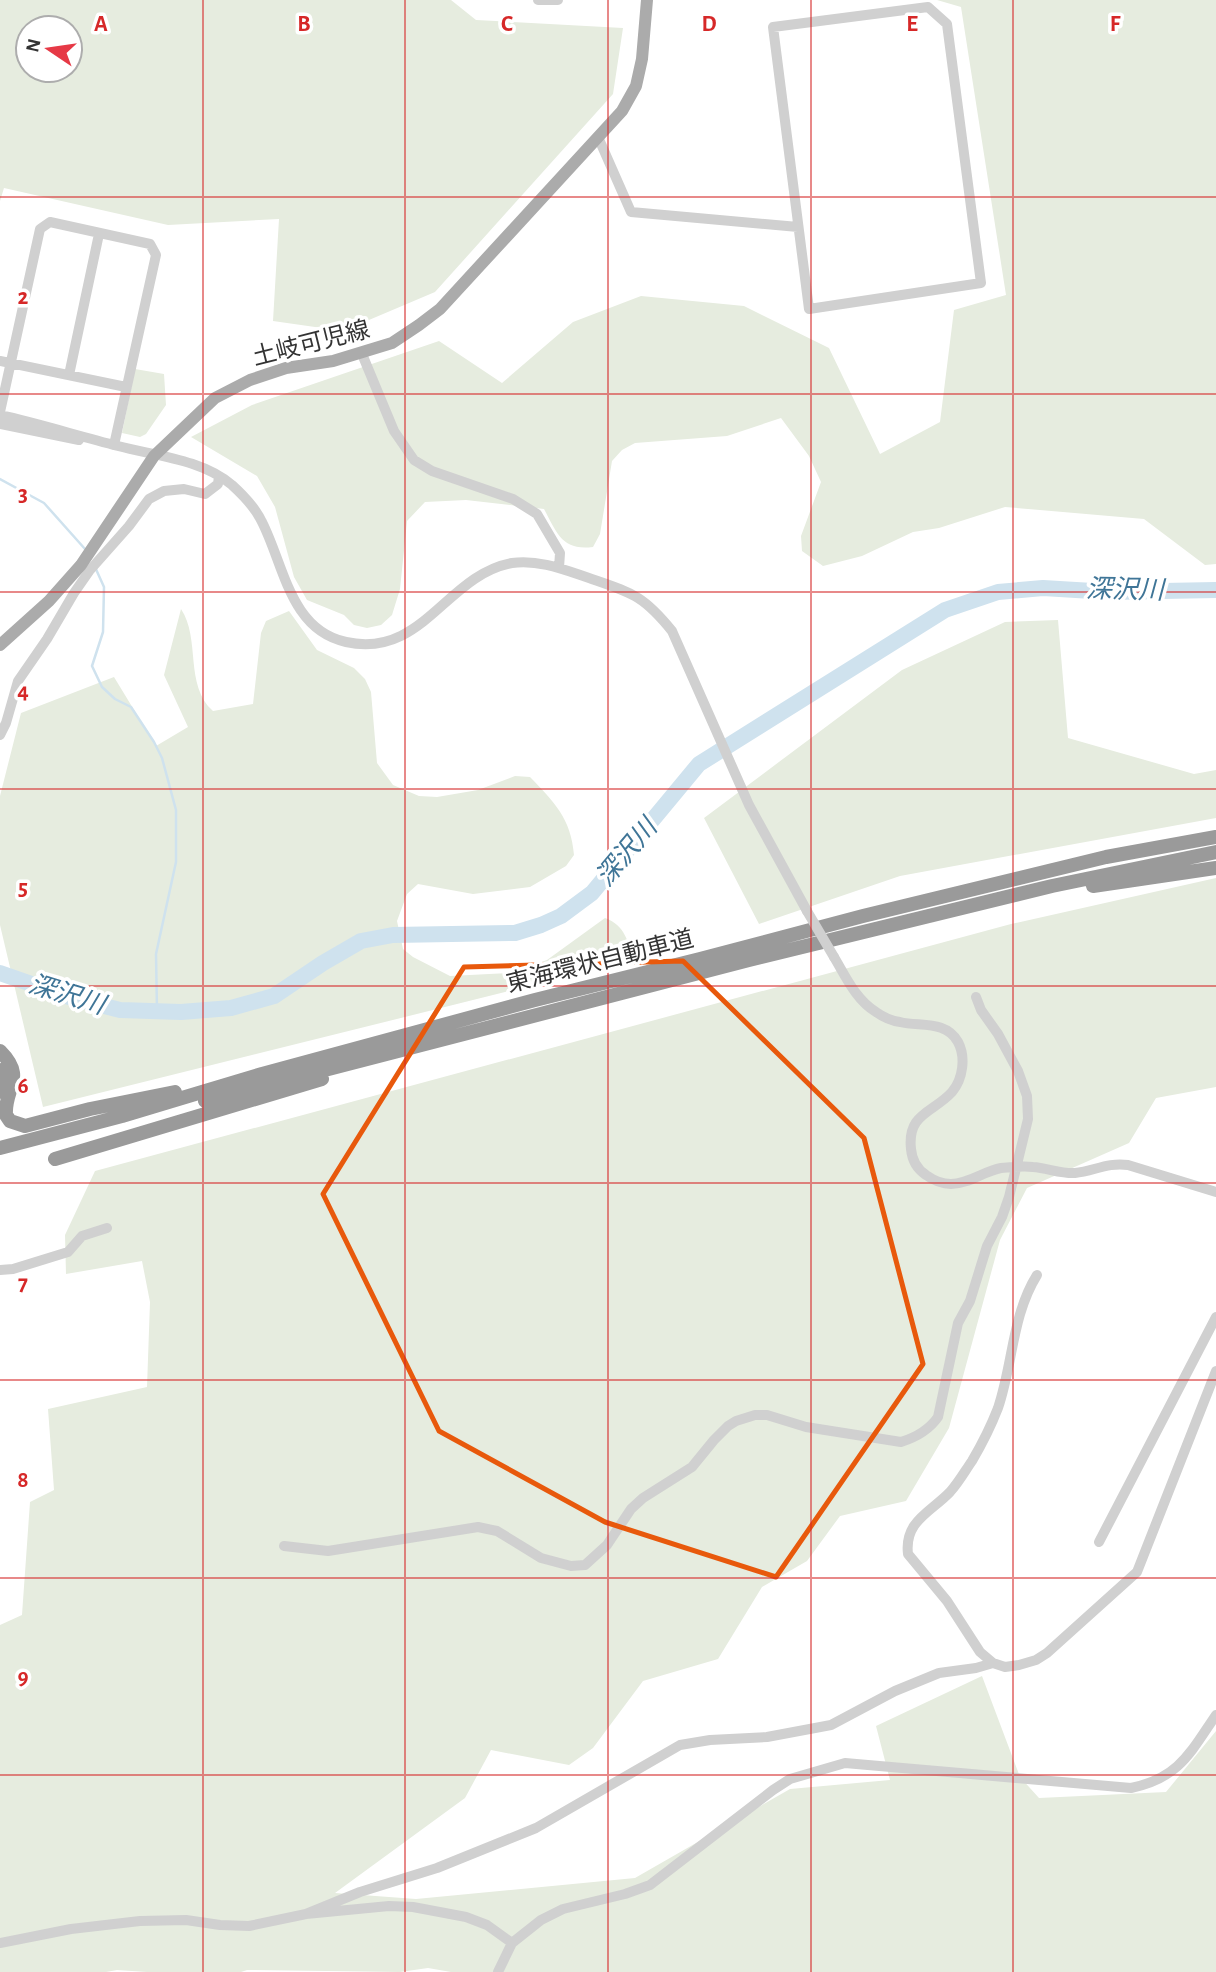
<svg xmlns="http://www.w3.org/2000/svg" width="1216" height="1972" viewBox="0 0 1216 1972" font-family="'Alegreya Sans','Noto Sans JP',sans-serif">
  <style>
    .green { fill: #e6ecdf; fill-rule: evenodd }
    .lines { fill: none; stroke-linecap: round; stroke-linejoin: round }
    .stream { stroke: #cfe2ee; stroke-width: 2.5 }
    .river { stroke: #cfe2ee; stroke-width: 16 }
    .minor { stroke: #d0d0d0; stroke-width: 10 }
    .major { stroke: #ababab; stroke-width: 12 }
    .highway { stroke: #9a9a9a; stroke-width: 14 }
    .minor-bridge { stroke: #d0d0d0; stroke-width: 10 }
    .marked { fill: none; stroke: #e8590c; stroke-width: 5; stroke-linejoin: round }
    .grid { fill: none; stroke: #d62828; stroke-width: 2; stroke-opacity: 0.55 }
    .labels { text-anchor: middle; stroke-width: 7; stroke-linejoin: round; paint-order: stroke }
    .street-label { font-size: 24px; fill: #333; stroke: #fff }
    .water-label { font-size: 26px; font-style: italic; fill: #3f7597; stroke: #fff }
    .grid-label { font-size: 23px; text-anchor: middle; font-weight: bold; fill: #d62828; stroke: #fff; stroke-width: 7; stroke-linejoin: round; paint-order: stroke }
  </style>
  <rect width="100%" height="100%" fill="#fff"/>
  <path class="green" d="M0 0H451L476 20 623 28 613 94 435 292 343 331 273 321 279 219 168 225 4 188 0 201ZM28 28H70V70H28Z
    M937 0H1216V564L1205 565 1144 519 1005 507 939 528 913 532 862 556 823 566 802 551 801 536 821 482 809 456 781 418 727 436 635 443 622 450 612 461 600 534 593 547C562 551 557 533 544 509L466 500 425 502 407 521 400 589 392 615 381 625 367 628 354 625 344 615 307 600 294 577 275 507 257 476 191 437 252 405 439 341 502 383 573 322 641 296 744 306 829 348 880 454 940 422 954 310 1006 295 961 7Z
    M135 369 164 374 166 405 146 434 140 437 122 433Z
    M181 609C201 639 184 685 213 711L253 704 261 633 266 621 289 611 317 650 354 668 365 679 371 692 377 763 393 785 419 796 437 797 478 790 515 776 530 777C554 802 571 818 574 855L566 866 530 887 473 894 418 884 407 894 397 921 403 949 413 957 450 976 509 973 547 960 605 918C626 926 627 941 634 960L43 1107 0 925V796L21 713 114 677 156 746 188 727 164 675Z
    M1058 620 1068 738 1194 774 1216 770V818L900 876 759 924 704 818 902 670 1005 622Z
    M1216 878V1087L1156 1098 1129 1143 1027 1188 1000 1240 949 1428 906 1501 840 1516 807 1561 762 1587 718 1659 643 1681 593 1748 569 1765 491 1750 465 1798 335 1893 416 1899 635 1878 790 1789 890 1780 876 1726 982 1676 1020 1777 1039 1798 1166 1792 1216 1731V1972H451L428 1968 400 1972 247 1970 241 1972H147L117 1970 106 1972H0V1625L22 1615 30 1502 54 1490 48 1409 147 1387 150 1302 142 1261 66 1274 65 1235 95 1171 1011 924Z"/>
  <g class="lines">
    <path class="stream" d="M0 479 44 503 85 549
      M95 567 104 587 103 632 92 666 102 687 115 699 131 707 154 742 162 758 176 810V862L156 954 157 1011"/>
    <path class="river" d="M0 973 69 997 120 1010 181 1012 231 1008 274 996 323 963 361 941 393 935 515 933 541 925 561 916 592 893 699 764 945 610 998 592 1043 588 1109 592 1216 590"/>
    <path class="minor" d="M538 0H558
      M928 7 947 24 981 283 809 309 773 27Z
      M598 137 631 212 798 227
      M362 354 394 431 414 460 432 471 513 499 537 514 560 553 559 568
      M0 361 126 387
      M69 375 99 234
      M0 412 40 229 50 222 150 244 156 255 114 445
      M0 415C40 424 78 436 118 446 156 456 201 459 232 485 243 495 256 509 262 522 284 565 290 630 346 642 423 659 446 575 512 563 538 559 565 570 589 578 632 593 643 595 672 631L749 805 807 911
      M0 424 79 440
      M0 735 6 723 18 681 47 639 74 593 90 570 129 526 149 499 164 491 184 489 205 494 218 484 219 476
      M834 957C846 977 856 1000 876 1012 883 1017 892 1021 900 1022 920 1027 946 1020 958 1042 966 1057 963 1079 952 1092 933 1113 907 1113 911 1149 912 1160 917 1169 926 1175 933 1180 942 1184 951 1184 969 1184 984 1171 1001 1168 1011 1167 1023 1166 1033 1167 1047 1168 1062 1174 1075 1173 1094 1171 1108 1162 1128 1165L1216 1192
      M0 1270 13 1269 68 1252 82 1236 107 1228
      M1037 1275C1012 1315 1013 1364 998 1408 991 1426 982 1444 972 1461 965 1471 959 1482 950 1492 931 1512 904 1521 908 1554L947 1601 980 1652 993 1663 1005 1667 1019 1665 1036 1660 1047 1653 1137 1572 1216 1371
      M1099 1542 1216 1317
      M284 1546 328 1551 478 1527 497 1531 541 1558 571 1566 585 1565 607 1545 631 1509 643 1498 692 1467 714 1440 728 1426 736 1421 755 1415H767L806 1427 901 1442C917 1437 929 1430 938 1417L958 1323 970 1301 987 1246 1002 1217 1009 1197 1028 1119 1027 1096 1018 1071 998 1034 981 1010 976 997
      M306 1914 360 1892 437 1868 536 1828 680 1745 710 1740 767 1737 831 1725 895 1691 939 1673 976 1668 993 1663
      M0 1943 71 1929 140 1921 186 1920 220 1925 249 1926 306 1914 389 1906 413 1907 466 1917 487 1925 512 1943
      M498 1972 512 1943 541 1920 563 1909 625 1894 650 1885 773 1790 790 1779 845 1763 1131 1788C1179 1778 1190 1753 1216 1715"/>
    <path class="major" d="M0 645 49 601 81 565 154 456 215 398 250 380 286 368 333 361 392 343 419 325 440 309 622 111 636 86 642 59 647 0"/>
    <path class="highway" d="M1093 886 1216 868
      M0 1051C27 1078 4 1088 6 1115L10 1121 25 1126 90 1109 175 1092
      M0 1070 5 1081 2 1092
      M205 1101 749 960 1052 886 1216 852
      M0 1148 122 1116 262 1074 535 1000 700 959 863 916 1106 857 1216 837
      M55 1159 322 1079"/>
    <path class="minor-bridge" d="M807 911 834 957"/>
  </g>
  <path class="marked" d="M683 961 864 1138 923 1364 776 1577 605 1522 439 1431 323 1194 464 967Z"/>
  <path class="grid" d="M203 0V1972M405 0V1972M608 0V1972M811 0V1972M1013 0V1972M0 197H1216M0 394H1216M0 592H1216M0 789H1216M0 986H1216M0 1183H1216M0 1380H1216M0 1578H1216M0 1775H1216"/>
  <g class="labels">
    <g class="street-label">
      <text transform="translate(311 343) rotate(-14)" y="8">土岐可児線</text>
      <text transform="translate(600 961) rotate(-14)" y="8">東海環状自動車道</text>
    </g>
    <g class="water-label">
      <text transform="translate(1125 589) rotate(1)" y="9">深沢川</text>
      <text transform="translate(626 852) rotate(-50)" y="9">深沢川</text>
      <text transform="translate(67 994) rotate(17)" y="9">深沢川</text>
    </g>
  </g>
  <g class="grid-label">
    <text x="101" y="31">A</text>
    <text x="304" y="31">B</text>
    <text x="507" y="31">C</text>
    <text x="709" y="31">D</text>
    <text x="912" y="31">E</text>
    <text x="1115" y="31">F</text>
    <text x="23" y="304">2</text>
    <text x="23" y="501">3</text>
    <text x="23" y="698">4</text>
    <text x="23" y="895">5</text>
    <text x="23" y="1093">6</text>
    <text x="23" y="1290">7</text>
    <text x="23" y="1487">8</text>
    <text x="23" y="1684">9</text>
  </g>
  <g transform="translate(49 49) rotate(283)"><circle r="33" fill="#ffffff" stroke="#adadad" stroke-width="2"/>
  <path d="M0-5L12 26L0 18L-12 26Z" fill="#e63946"/>
  <text y="-10" font-size="19" font-weight="bold" text-anchor="middle" fill="#333333">N</text>
  </g>
</svg>
